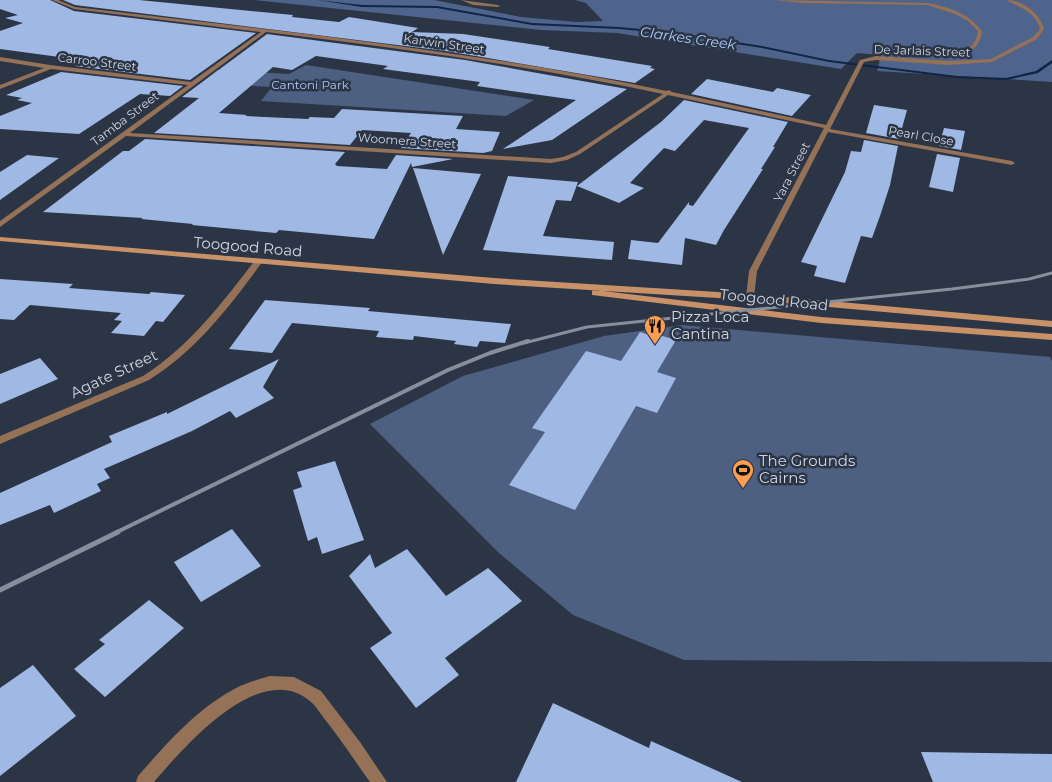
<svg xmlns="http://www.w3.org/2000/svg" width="1052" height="782" viewBox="0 0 1052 782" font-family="Montserrat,sans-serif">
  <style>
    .green { fill: #4d6082 }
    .forest { fill: #4e648c }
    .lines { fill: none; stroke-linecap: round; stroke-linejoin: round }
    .stream { fill: #112446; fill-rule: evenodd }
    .building { fill: #9fb8e4 }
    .street { fill: #947157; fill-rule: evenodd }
    .secondary { fill: #c99168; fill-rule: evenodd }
    .rail-far2 { stroke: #878e9c; stroke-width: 3 }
    .rail-far1 { stroke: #878e9c; stroke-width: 4 }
    .rail { stroke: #878e9c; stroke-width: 5 }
    .labels { text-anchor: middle; stroke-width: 5; stroke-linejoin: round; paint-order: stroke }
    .far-street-label { font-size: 12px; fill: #cfd6e1; stroke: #2c3546 }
    .far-park-label { font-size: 12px; fill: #abc7fb; stroke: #2c3546 }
    .far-water-label { font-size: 14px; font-style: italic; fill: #abc8fb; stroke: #2c3546 }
    .street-label { font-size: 15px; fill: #cfd6e1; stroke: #2c3546 }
    .poi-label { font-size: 15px; fill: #cfd6e1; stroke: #2c3546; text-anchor: start }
  </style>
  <rect width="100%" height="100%" fill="#2c3546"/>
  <path class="green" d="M306 65 534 100 506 116 261 101 272 87 202 83 217 70 289 74Z
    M682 325 1050 357 1052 361V662L684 660 573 615 499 553 370 424 463 376 604 336Z"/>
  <path class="forest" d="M253 0H434L521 17 576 22 603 21 586 3 575 0H1052V82L877 71 881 55 857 53 841 69 617 33 541 30Z"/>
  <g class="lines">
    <path class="stream" d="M317 0 362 5 437 6 532 23 619 27 672 32 762 46 829 60 957 76 1006 78 1036 71 1052 60V63L1038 73 1006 80 957 78 829 62 762 48 672 34 619 29 532 25 437 8 362 7Z"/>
  </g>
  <path class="building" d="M0 0H50L74 11 256 33 190 80 75 66 89 61 0 49V31L23 23 5 18 18 15 0 9Z
    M63 0H139L293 15 292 17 339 22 349 17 418 28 412 32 463 34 550 47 548 49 652 66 650 68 655 69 635 83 446 51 75 5Z
    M267 34 465 60 627 89 552 140 503 149 576 100 477 86 480 82 383 69 388 66 316 56 292 70 273 67 219 113 247 115 245 116 308 119 310 117 334 118 342 109 463 116 456 129 500 132 492 151 483 153 401 148 411 133 362 130 350 145 154 133 199 98 182 97Z
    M61 72 183 86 170 96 140 94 79 134 0 129V116L32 103 17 100 22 98 6 95Z
    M707 79 773 92 777 88 811 95 792 116 691 94Z
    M684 100 788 122 773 147H775L761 169H763L724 230 716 245 685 238 682 265 628 259 631 240 658 243 689 202V205L693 206 749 128 704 120 675 151 664 148 630 183 644 188 619 203 577 186 661 122Z
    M874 105 907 110 899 139 866 133Z
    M944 128 965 131 961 150 939 146Z
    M145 139 345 152 335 164 337 166 387 169 396 155 453 159 412 167 411 163 374 239 279 230 276 233 192 225 193 224 141 219 143 218 43 212 123 151H129Z
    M864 140 898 146 890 185 880 216 872 238 861 236 845 283 814 276 817 266 801 262 845 172 851 151 861 152Z
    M937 154 960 158 953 192 929 187Z
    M27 155 59 158 0 200V172Z
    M413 168 481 174 443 255Z
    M508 176 578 182 571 201 556 200 543 236 614 242 612 260 483 250Z
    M0 279 73 284 69 288 149 294 151 292 185 295 163 322 156 321 144 336 111 333 122 321 114 320 121 313 30 305 14 320 0 319Z
    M265 300 370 308 368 311 511 324 505 343 480 341 477 347 454 344 456 341 414 336 413 340 376 337 379 331 292 323 272 353 229 349Z
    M640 332 650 335 652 333 676 340 657 372 676 378 657 413 636 406 575 510 509 485 545 432 532 428 586 351 621 361Z
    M40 358 58 379 0 404V374Z
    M279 359 263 387 274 398 236 418 230 411 192 431 104 469 110 478 97 484 101 491 54 513 50 505 0 525V493L112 442 109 436 167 412V414Z
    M335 461 364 540 322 554 317 537 308 541 293 490 302 487 297 472Z
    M232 529 261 566 201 602 174 562Z
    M407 549 446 596 488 568 522 601 445 658 459 675 416 708 370 648 392 633 349 576 370 554 375 568Z
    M149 600 184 628 105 697 74 669 105 644 99 640Z
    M33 665 76 716 0 776V688Z
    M553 703 649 748 651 741 742 782H516Z
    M921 752 1052 754V782H933Z"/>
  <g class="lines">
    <path class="street" d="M52 0H58L75 7C273 30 471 50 667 91L669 90 672 92 826 125 860 60 876 56 949 61 991 59 1033 37 1040 29C1035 11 1020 8 1006 0 1023 0 1040 13 1044 29L1037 39 992 62 949 65 876 60 864 62 830 129 1012 161 1015 163 1012 165 828 132 757 271 754 297 750 300 746 297 749 271 824 128 668 95 580 154 567 160 551 163 126 136 0 227V221L188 85 51 69 0 89V85L44 68 0 61V57L50 65 191 82 261 32 74 9ZM266 32C399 48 532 66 663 94L576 152 563 157 551 159 130 133Z
      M461 0 498 5 500 6 498 7 473 5Z
      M774 0 927 3C949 7 968 13 982 31 979 59 950 57 928 56L926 54C947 52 974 59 978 31L968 21 955 14 927 5 802 3Z
      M256 259H262L263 261C230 306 197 350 149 380L0 444V436L143 376C190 346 222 303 256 259Z
      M270 676 294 677 321 691 360 742 387 782H370C354 760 340 738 323 717 319 712 316 706 311 702 261 657 184 747 154 782H136L138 776C168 742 199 706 240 686 249 682 260 679 270 676Z"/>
    <path class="secondary" d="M0 237 494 278 750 294 1052 321V327L750 300 494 284 0 241Z
      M595 290 821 317 1052 334V340L821 323 592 295V291Z"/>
    <path class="rail-far2" d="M524 343 587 327 952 289 1029 279 1052 273"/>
    <path class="rail-far1" d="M115 533 448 370 490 353 528 341"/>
    <path class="rail" d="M0 590 118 532"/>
  </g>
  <defs>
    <g id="restaurant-pin" transform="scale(1.125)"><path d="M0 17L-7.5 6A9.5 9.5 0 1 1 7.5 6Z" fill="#fc9e52" stroke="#2c3546"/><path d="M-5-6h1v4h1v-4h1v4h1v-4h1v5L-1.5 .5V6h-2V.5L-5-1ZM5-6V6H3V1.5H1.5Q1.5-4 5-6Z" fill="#111"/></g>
    <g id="stadium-pin" transform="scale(1.125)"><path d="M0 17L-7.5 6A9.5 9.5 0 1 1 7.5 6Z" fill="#fc9e52" stroke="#2c3546"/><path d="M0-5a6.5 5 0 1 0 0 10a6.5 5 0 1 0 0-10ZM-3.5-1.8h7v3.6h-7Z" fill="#111"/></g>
  </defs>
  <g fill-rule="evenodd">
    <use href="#restaurant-pin" x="655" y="326"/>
    <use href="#stadium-pin" x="743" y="470"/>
  </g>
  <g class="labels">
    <g class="far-street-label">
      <text transform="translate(444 44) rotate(8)" y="4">Karwin Street</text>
      <text transform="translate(922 51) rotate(2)" y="4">De Jarlais Street</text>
      <text transform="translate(97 62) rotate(7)" y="4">Carroo Street</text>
      <text transform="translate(125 119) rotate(-37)" y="4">Tamba Street</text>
      <text transform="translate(921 136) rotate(10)" y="4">Pearl Close</text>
      <text transform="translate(407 141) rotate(4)" y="4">Woomera Street</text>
      <text transform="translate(792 172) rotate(-63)" y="4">Yara Street</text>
    </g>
    <g class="far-park-label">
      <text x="310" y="89">Cantoni Park</text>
    </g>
    <g class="far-water-label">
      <text transform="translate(688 38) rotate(8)" y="5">Clarkes Creek</text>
    </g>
    <g class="street-label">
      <text transform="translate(248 247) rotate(5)" y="5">Toogood Road</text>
      <text transform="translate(774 300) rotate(6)" y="5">Toogood Road</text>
      <text transform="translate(114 374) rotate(-25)" y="5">Agate Street</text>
    </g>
    <g class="poi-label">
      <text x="671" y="322">Pizza Loca<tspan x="671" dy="17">Cantina</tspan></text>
      <text x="759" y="466">The Grounds<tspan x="759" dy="17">Cairns</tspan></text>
    </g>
  </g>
</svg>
